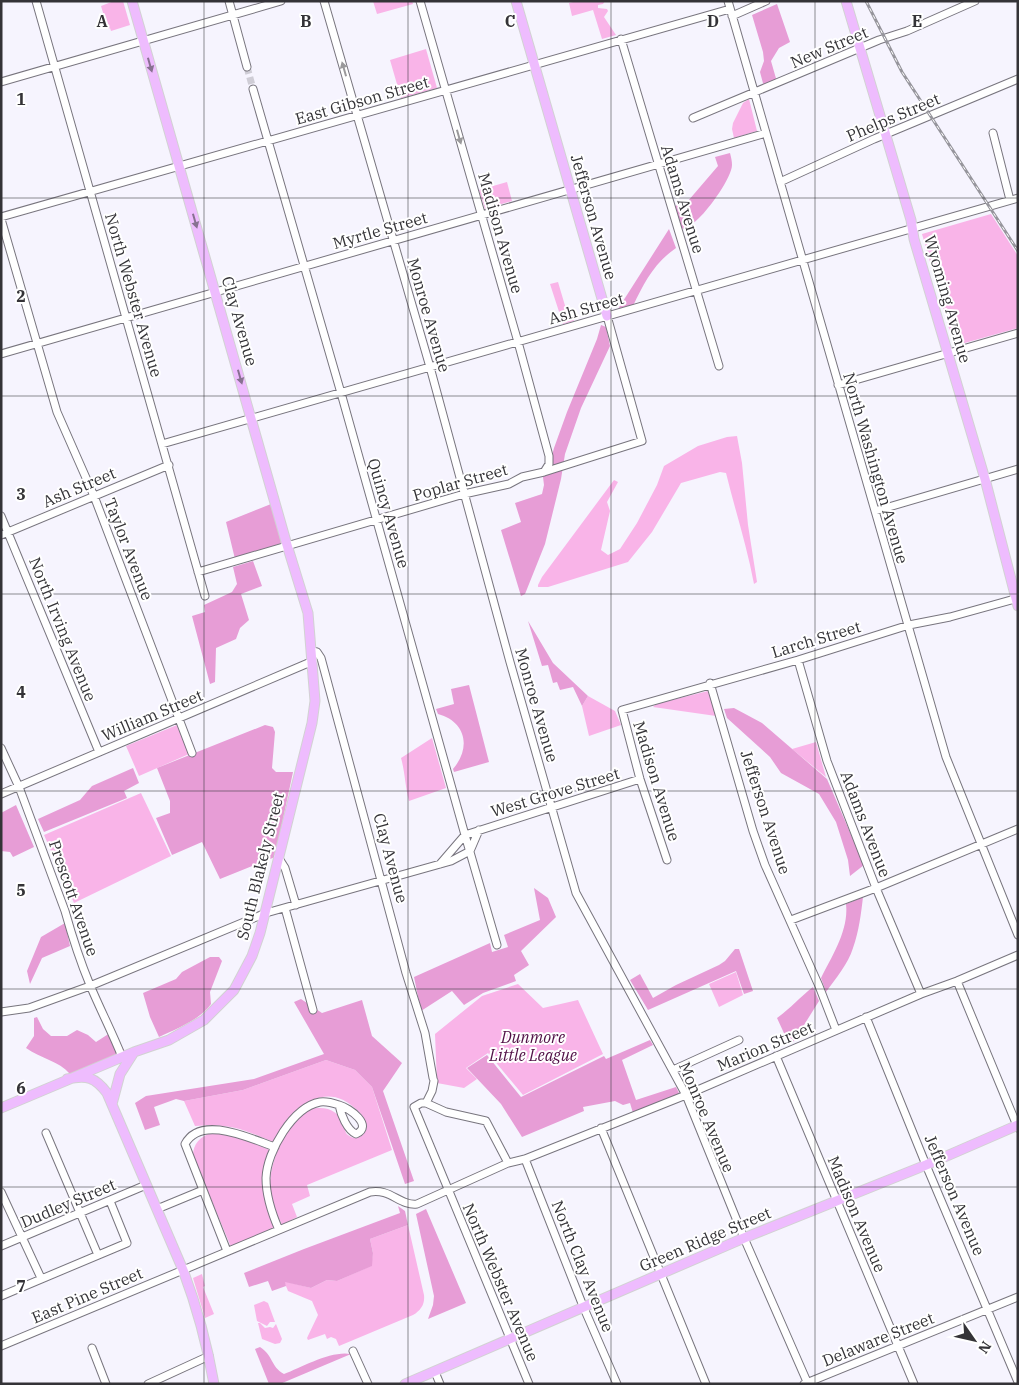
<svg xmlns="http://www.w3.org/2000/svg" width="1019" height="1385" viewBox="0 0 1019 1385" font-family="'IBM Plex Serif',serif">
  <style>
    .green { fill: #f9b4e8 }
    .forest { fill: #e79dd6 }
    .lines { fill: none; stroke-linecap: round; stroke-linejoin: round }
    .minor-tunnel { stroke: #cfcdd6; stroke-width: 7; stroke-dasharray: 7 3.5; stroke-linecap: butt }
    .minor-casing { stroke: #78757e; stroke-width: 9 }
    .major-casing { stroke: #d2d2d3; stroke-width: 11 }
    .minor { stroke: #fff; stroke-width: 7 }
    .major { stroke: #eebcfe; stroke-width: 9 }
    .rail-casing { stroke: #96959c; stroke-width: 3 }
    .rail { stroke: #fff; stroke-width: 1; stroke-dasharray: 4; stroke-linecap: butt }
    .oneway { fill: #887191 }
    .oneway2 { fill: #9a999b }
    .grid { fill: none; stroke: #343337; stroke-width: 1; stroke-opacity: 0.55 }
    .labels { text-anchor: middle; stroke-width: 4; stroke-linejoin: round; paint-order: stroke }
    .street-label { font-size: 16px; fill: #343337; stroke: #fff }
    .park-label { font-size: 16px; font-style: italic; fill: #500f45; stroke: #fff }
    .grid-label { font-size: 16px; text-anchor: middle; font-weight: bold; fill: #343337; stroke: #fff; stroke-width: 4; stroke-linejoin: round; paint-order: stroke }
  </style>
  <rect width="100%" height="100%" fill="#f6f4fe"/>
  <path class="green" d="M114 1H123L130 25 111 31 110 28 108 29 101 6Z
    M373 1H412L413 4 377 14Z
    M577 1H605L603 4 598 5V8L607 9 608 11 604 17 616 35 602 39 593 10 572 16 569 3Z
    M426 49 437 88 401 98 390 60Z
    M749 99 757 131 734 138 732 129 733 123 743 103Z
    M507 182 512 201 485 209 479 190Z
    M991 214 1018 256V328L954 346 922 234Z
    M558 282 569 319H573L574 321 563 324 550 284Z
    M737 436 742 463 748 525 757 582 754 584C747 546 735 510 726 473L720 472 681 483 652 532 628 562 548 587H538V585L542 577 614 480 618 482 607 502 610 511 601 550 608 555 620 549 637 523 657 485 664 466 698 446 727 437Z
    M708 691 716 716 653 707 656 704Z
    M588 696 615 711 621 725 589 736 582 706Z
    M177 725 189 754 139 776 126 746Z
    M432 738 446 788 409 801C405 786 405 772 401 758Z
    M816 742 826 777 792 749Z
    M141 793 171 856 74 903 44 835Z
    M736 972 743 995 719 1007 709 984Z
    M518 984 543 1008 578 1000 603 1054 523 1095 488 1053 466 1068 477 1079 464 1088 437 1083 435 1034 482 996Z
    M326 1060 355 1070 372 1087 392 1150 307 1185 310 1196 292 1204 297 1217 282 1225C276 1213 271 1201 270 1188 269 1164 288 1110 317 1108 330 1107 340 1113 344 1125 345 1129 345 1133 348 1135 355 1141 364 1137 366 1129 368 1123 363 1116 359 1112 324 1076 292 1110 273 1142 242 1129 230 1123 195 1126L184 1101 243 1090Z
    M212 1133 239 1137 270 1150C261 1183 262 1197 274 1228L231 1247 193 1156C193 1144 200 1136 212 1133Z
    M408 1225 424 1295C425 1304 421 1310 413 1315L339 1346 336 1339 331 1337 327 1339 325 1334 308 1340 307 1338 318 1315 312 1301 288 1291 284 1281 311 1288 327 1280 337 1281 371 1266 373 1253 370 1239Z
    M202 1274 205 1286 203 1287 214 1314 205 1318 193 1278Z
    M264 1301 268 1303 275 1322H270L267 1326 257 1321 254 1305Z
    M258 1323H260L265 1328 270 1327 273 1328 276 1324 282 1339 280 1343 275 1344 262 1339Z"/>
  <path class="forest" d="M777 4 790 42 779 48 771 61 777 82 764 87 760 72 764 61 763 52 752 15Z
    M730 153C731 157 732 161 732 165 732 177 709 209 699 218 694 223 689 226 683 229L680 226 675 206 688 201 718 166 715 157Z
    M669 229 676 248C654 263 644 283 633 306L618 309Z
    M601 325 606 327 610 346 581 408 565 454 561 479 545 544 525 594 521 596 501 530 521 522 515 503 542 494 544 485 543 477 549 467 554 448 567 412 597 339Z
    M271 504 282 543 235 559 226 522Z
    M253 561 262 586 241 594 249 620 240 628 236 639 216 648 215 682 210 684 192 616 205 612 204 605 232 592 237 584 233 567Z
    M528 621 553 663 588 696 582 706 573 687 560 690 557 682 553 683 548 665 542 666Z
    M469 685 489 762 454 772 453 769C472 747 465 721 438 714L436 709 454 704 451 689Z
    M734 708 762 723 827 779 864 865 850 876 848 860 836 822 819 794 781 773 770 757 727 718 724 709Z
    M265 725 273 727 275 732 272 768 276 772H293L275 857 220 879 202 842 172 855 156 818 170 813V801L157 768Z
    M133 768 139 783 124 791 127 798 44 832 38 819 80 800 92 786Z
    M16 805 34 847 13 857 10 852 1 851V813Z
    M534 888 548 898 556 917 521 951 529 965 514 975 516 981 483 993 464 1005 452 991 421 1011 414 977 490 943 492 952 508 947 504 935 540 920Z
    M863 897C861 914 859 931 853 948 848 964 836 978 826 992L821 978C832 956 849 930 846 904Z
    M65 923 70 946 42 958 30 984 27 971 41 937Z
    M735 949H739L753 991 744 994 736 971 648 1010 630 980 640 974 653 998 676 985 719 965 725 961Z
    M210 957H219L222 961 210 992 211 1004C200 1020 176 1029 159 1037L150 1017 143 993 176 979 182 972Z
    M813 987 819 1001 794 1041 789 1044 777 1018C791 1008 800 997 813 987Z
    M301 999 322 1013 362 1000 372 1036 402 1063 383 1091 414 1181 405 1184 372 1087 355 1070 326 1060 243 1090 184 1101 176 1099 154 1107 160 1125 145 1130 135 1103 146 1096 254 1079 324 1054 294 1002Z
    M37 1017 43 1029 51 1036H67L77 1030 88 1035 96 1042 110 1033 126 1052 70 1074C59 1061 40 1058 26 1048L34 1036V1018Z
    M650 1040 653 1045 622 1060 636 1100 676 1087 680 1095 633 1113 630 1103 623 1105 615 1101 583 1107 584 1111 522 1137 501 1104 467 1068 487 1055 521 1097 604 1056 606 1059Z
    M398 1206 405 1211 408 1225 370 1239 373 1253 372 1266 337 1281 327 1280 311 1288 285 1282 286 1286 272 1291 268 1281 249 1287 244 1273 304 1249 400 1213Z
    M426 1209 466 1303 428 1319 433 1305 434 1296 416 1214Z
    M260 1347C274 1356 270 1366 284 1374 302 1367 332 1350 351 1354L280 1384H269L255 1349Z"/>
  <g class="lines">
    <path class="minor-tunnel" d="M247 67 253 89"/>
    <g class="minor-casing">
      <path id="minor" d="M36 1 205 596
        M229 1 247 67
        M324 1 430 367 510 662 576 893 686 1095 744 1238 808 1384
        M420 1 518 342 549 456V464L544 472
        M728 1 946 757 1018 935
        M732 16 766 1
        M621 39 719 366
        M1 82 281 1
        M253 89 341 393 465 835 497 945
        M693 118 879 40 907 31 975 1
        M993 133 1010 200
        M780 182 874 139 1018 79
        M1 217 730 9
        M1 219 57 412 94 496 192 753
        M1 354 766 133
        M838 385 1018 333
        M162 444 1018 198
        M875 511 1018 469
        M1 516 99 752
        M1 535 169 465
        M198 572 464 494 509 484 522 477 544 472 642 441 607 316
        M312 651 317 652 321 658 406 973 425 1033 433 1078
        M798 660 827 761 876 888 921 994
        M710 683 753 831 765 865 819 986 836 1030
        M1 748 19 787 65 911C72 936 80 961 90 985 100 1009 112 1032 122 1057
        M1 794 313 661
        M278 857 285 868 296 905
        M667 860 640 779 622 710 798 660 909 625 950 617 1018 598
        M440 864 465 835 640 779
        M285 908 313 1010
        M791 920 876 888 1018 829
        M957 981 1018 1128
        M1 1012 29 1008 90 986 266 913 451 861 470 851 479 830
        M866 1017 926 1165 1018 1382
        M776 1056 914 1384
        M673 1070 739 1040
        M426 1103 432 1091 434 1081
        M601 1128 706 1384
        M46 1133 98 1255
        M525 1159 583 1306 617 1384
        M508 1163 486 1121 446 1112 426 1103H421L414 1107 529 1384
        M1 1192 41 1278
        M157 1209 203 1190
        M279 1230C272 1214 266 1195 266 1178 267 1151 293 1107 320 1102 327 1101 333 1103 339 1105 341 1115 347 1130 356 1134 374 1126 350 1108 339 1105
        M1 1246 146 1185
        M227 1251 185 1144C201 1114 251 1139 275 1147
        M1 1296 127 1243 110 1201
        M1 1346 370 1192C390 1188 400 1206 417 1204L508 1163 525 1159 686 1095 921 994 957 981 1018 955
        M92 1348 106 1384
        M353 1351 368 1384
        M435 1372 440 1384
        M148 1384 209 1356
        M804 1384 1018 1297"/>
    </g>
    <g class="major-casing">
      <path id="major" d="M516 1 607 316
        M846 1 911 220 914 239 985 479 1018 606
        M67 1079C87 1075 95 1077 107 1093L183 1270C197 1307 207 1344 214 1384
        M112 1104 120 1074 134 1052 169 1040 204 1020 234 990 252 956 260 933 312 723 315 701 308 613 287 545 132 1
        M1 1108 134 1052
        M405 1384 744 1238 926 1165 1018 1125"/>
    </g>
    <use href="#minor" class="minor"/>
    <use href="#major" class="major"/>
    <g class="rail-casing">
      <path id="rail" d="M866 1 902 72 1018 251"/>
    </g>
    <use href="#rail" class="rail"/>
  </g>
  <defs><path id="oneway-solid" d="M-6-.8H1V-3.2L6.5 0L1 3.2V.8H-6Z" transform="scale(1.25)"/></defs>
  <g class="oneway">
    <use href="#oneway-solid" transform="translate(150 65) rotate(74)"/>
    <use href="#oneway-solid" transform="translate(195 221) rotate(74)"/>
    <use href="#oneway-solid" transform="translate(240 377) rotate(74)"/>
  </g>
  <g class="oneway2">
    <use href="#oneway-solid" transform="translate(344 69) rotate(-106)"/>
    <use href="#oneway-solid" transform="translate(459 137) rotate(74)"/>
  </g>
  <path class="grid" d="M204 1V1384M408 1V1384M611 1V1384M815 1V1384M1 198H1018M1 396H1018M1 594H1018M1 791H1018M1 989H1018M1 1187H1018"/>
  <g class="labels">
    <g class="street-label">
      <text transform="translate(829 47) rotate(-23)" y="6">New Street</text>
      <text transform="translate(362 100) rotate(-16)" y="6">East Gibson Street</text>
      <text transform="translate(893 117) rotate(-23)" y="6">Phelps Street</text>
      <text transform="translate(683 199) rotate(73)" y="6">Adams Avenue</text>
      <text transform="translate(594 217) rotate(74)" y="6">Jefferson Avenue</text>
      <text transform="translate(380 230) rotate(-16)" y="6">Myrtle Street</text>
      <text transform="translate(501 233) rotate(74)" y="6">Madison Avenue</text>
      <text transform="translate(134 295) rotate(74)" y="6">North Webster Avenue</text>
      <text transform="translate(948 299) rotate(74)" y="6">Wyoming Avenue</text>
      <text transform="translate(586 308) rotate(-16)" y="6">Ash Street</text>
      <text transform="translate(429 315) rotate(74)" y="6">Monroe Avenue</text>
      <text transform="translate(240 321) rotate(74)" y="6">Clay Avenue</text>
      <text transform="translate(876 468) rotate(74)" y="6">North Washington Avenue</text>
      <text transform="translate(460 482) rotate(-16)" y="6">Poplar Street</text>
      <text transform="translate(79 487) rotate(-23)" y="6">Ash Street</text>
      <text transform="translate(389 513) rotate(74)" y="6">Quincy Avenue</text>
      <text transform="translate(129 549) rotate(69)" y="6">Taylor Avenue</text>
      <text transform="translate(63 629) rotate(68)" y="6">North Irving Avenue</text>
      <text transform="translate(816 639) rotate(-17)" y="6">Larch Street</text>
      <text transform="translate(537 705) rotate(74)" y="6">Monroe Avenue</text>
      <text transform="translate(152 715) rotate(-23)" y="6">William Street</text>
      <text transform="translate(657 781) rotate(73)" y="6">Madison Avenue</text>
      <text transform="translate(555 792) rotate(-17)" y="6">West Grove Street</text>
      <text transform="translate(766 812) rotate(72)" y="6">Jefferson Avenue</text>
      <text transform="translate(866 824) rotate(69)" y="6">Adams Avenue</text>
      <text transform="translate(391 858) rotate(75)" y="6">Clay Avenue</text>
      <text transform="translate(260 866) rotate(-76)" y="6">South Blakely Street</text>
      <text transform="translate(74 898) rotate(71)" y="6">Prescott Avenue</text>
      <text transform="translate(765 1046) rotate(-23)" y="6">Marion Street</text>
      <text transform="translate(707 1117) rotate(67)" y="6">Monroe Avenue</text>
      <text transform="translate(955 1195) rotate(67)" y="6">Jefferson Avenue</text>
      <text transform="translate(68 1203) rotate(-23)" y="6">Dudley Street</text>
      <text transform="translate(857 1214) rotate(67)" y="6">Madison Avenue</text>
      <text transform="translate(705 1239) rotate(-23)" y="6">Green Ridge Street</text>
      <text transform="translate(583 1266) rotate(68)" y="6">North Clay Avenue</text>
      <text transform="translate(501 1282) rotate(67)" y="6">North Webster Avenue</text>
      <text transform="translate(87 1295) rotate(-23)" y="6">East Pine Street</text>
      <text transform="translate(878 1339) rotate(-22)" y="6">Delaware Street</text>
    </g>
    <g class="park-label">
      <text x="533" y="1043">Dunmore<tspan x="533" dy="18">Little League</tspan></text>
    </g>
  </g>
  <g class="grid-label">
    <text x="102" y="27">A</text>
    <text x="306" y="27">B</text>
    <text x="510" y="27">C</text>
    <text x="713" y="27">D</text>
    <text x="917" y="27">E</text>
    <text x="21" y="105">1</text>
    <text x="21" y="302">2</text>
    <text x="21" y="500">3</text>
    <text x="21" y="698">4</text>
    <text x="21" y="896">5</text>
    <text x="21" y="1094">6</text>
    <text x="21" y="1292">7</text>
  </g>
  <rect width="1019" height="1385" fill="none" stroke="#343337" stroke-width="5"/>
  <g transform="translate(974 1340) rotate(124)" stroke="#ffffff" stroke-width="4" paint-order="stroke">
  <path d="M0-4L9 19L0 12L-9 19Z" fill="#343337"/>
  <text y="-8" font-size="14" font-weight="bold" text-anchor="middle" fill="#343337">N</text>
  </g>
</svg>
